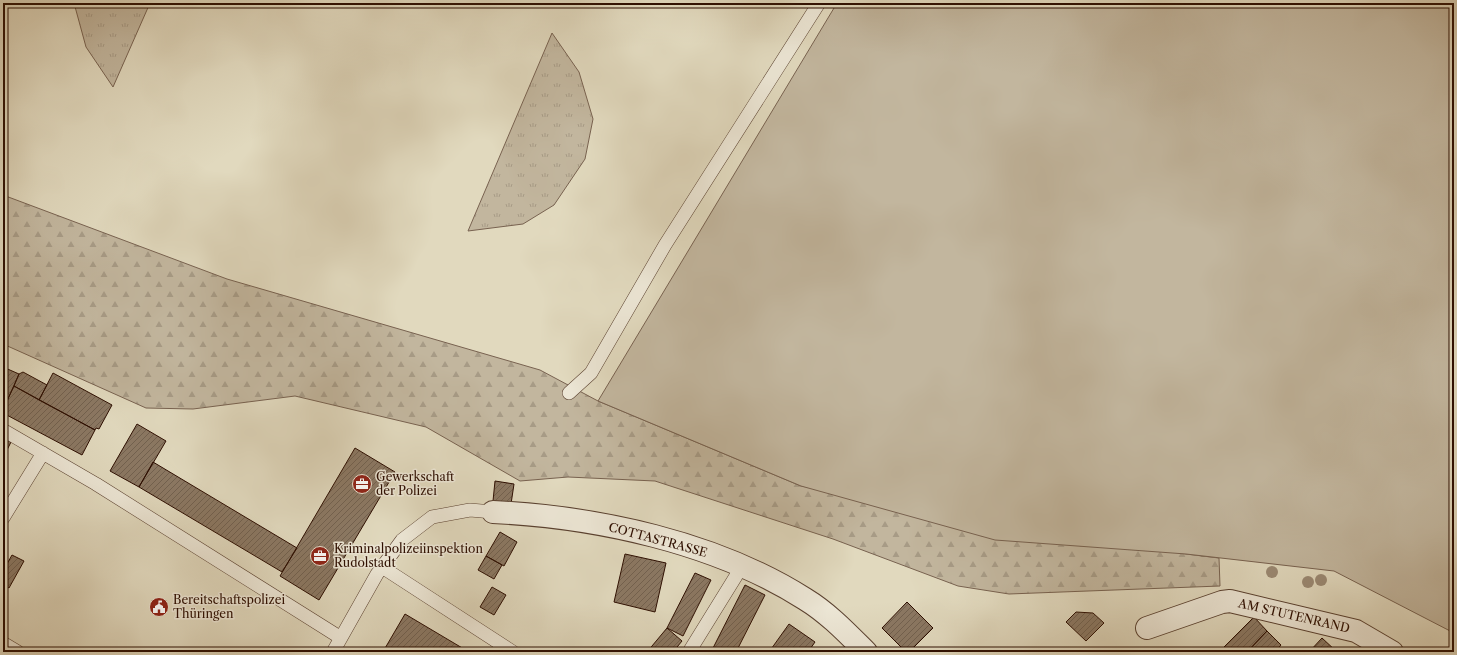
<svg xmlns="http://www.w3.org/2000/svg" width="1457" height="655" viewBox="0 0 1457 655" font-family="'Libre Caslon Text',serif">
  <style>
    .grass { fill: url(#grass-tufts); stroke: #786250 }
    .forest { fill: url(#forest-firs); stroke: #786250 }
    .garden { fill: #c2b69e; stroke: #786250 }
    .building { fill: url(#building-hatch); stroke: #2d0e01 }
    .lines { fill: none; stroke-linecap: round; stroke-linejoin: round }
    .lane-casing { stroke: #5a4130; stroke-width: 14 }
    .street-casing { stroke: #5a4130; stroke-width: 24 }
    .lane { stroke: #ece6d5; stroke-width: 13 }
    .street { stroke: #ece6d5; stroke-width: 22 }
    .tree { fill: #9b8a74 }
    .labels { text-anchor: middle; stroke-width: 3; stroke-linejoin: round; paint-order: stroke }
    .poi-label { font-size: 12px; fill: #2d0e01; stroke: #ece6d5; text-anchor: start }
    .street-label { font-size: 12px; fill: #2d0e01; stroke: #ece6d5 }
  </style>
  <defs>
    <pattern id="grass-tufts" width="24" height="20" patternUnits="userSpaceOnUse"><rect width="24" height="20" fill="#c2b69e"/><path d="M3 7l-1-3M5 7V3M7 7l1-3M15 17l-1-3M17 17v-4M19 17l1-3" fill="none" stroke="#a79b86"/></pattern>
    <pattern id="forest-firs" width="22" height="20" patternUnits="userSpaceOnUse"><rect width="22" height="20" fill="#c2b69e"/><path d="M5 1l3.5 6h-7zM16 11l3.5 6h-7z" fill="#a79b86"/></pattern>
    <pattern id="building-hatch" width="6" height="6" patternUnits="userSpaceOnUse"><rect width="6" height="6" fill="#8b7863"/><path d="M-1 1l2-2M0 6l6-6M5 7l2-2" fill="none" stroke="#72614f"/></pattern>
  </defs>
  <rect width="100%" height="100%" fill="#e1d9be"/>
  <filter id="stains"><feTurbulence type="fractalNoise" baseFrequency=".005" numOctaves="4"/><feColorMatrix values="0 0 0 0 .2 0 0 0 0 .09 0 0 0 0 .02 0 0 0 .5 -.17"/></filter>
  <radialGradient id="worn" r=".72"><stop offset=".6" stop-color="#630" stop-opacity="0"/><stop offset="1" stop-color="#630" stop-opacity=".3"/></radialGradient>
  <path class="grass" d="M74 3H150L113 87 86 47Z
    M552 33 579 72 593 119 585 159 554 205 523 224 468 231Z"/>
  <path class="forest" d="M3 195 227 279 540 370 598 401 801 486 1186 554 1219 558 1220 586 1009 594 958 586 833 539 655 481 568 477 520 481 426 427 295 396 193 409 146 408 3 344Z"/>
  <path class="garden" d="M837 3H1454V633L1334 571 1186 554 995 540 801 486 598 401Z"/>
  <path class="building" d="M3 367 19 374 4 408H3Z
    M23 372 47 385 39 400 14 386 19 374Z
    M53 373 112 405 99 429 96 428 95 430 39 400Z
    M14 386 95 430 82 455 3 413V409Z
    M137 424 166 441 139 487 110 471Z
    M3 438 11 442 3 458Z
    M355 448 395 472 319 600 280 576Z
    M153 462 297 548 282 572 139 487Z
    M495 481 514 484 511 504 493 501Z
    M500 532 517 542 504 566 486 556Z
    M625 554 666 563 655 612 614 602Z
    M12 555 24 561 9 588 3 584V571Z
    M486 556 502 565 494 579 478 570Z
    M695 573 711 580 683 636 667 628Z
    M745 585 765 595 736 652H711Z
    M492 587 506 595 494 615 480 607Z
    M907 602 933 628 909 652H906L882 628Z
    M1076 612 1093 613 1104 623 1086 641 1066 622Z
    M405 614 469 652H388L384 650Z
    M1254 617 1267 631 1247 652H1219Z
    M789 624 815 642 808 652H769Z
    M667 628 682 641 673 652H647Z
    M1267 631 1281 645 1275 652H1247Z
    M1322 638 1336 651 1335 652H1309Z"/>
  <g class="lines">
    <g class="lane-casing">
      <path id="lane" d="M569 393 591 373 665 245 819 3
        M3 430 96 484 341 638
        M3 518 43 453
        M382 567 513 652
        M3 643 18 652
        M333 652 377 574 402 540 432 517 470 510 493 512
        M689 652 736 576 741 565"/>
    </g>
    <g class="street-casing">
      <path id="street" d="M493 512C597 517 715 542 805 599 828 613 847 633 866 652
        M1147 628 1222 602 1230 601 1356 631 1392 652"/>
    </g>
    <use href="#lane" class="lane"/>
    <use href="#street" class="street"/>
  </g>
  <g class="tree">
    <circle cx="1272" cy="572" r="6"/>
    <circle cx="1321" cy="580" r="6"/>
    <circle cx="1308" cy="582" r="6"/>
  </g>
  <defs>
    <g id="office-disc" transform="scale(1)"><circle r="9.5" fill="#8f2418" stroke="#ece6d5"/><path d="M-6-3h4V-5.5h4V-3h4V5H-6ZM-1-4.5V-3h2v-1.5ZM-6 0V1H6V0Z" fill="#fff"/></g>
    <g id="civic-disc" transform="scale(1)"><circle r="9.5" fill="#8f2418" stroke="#ece6d5"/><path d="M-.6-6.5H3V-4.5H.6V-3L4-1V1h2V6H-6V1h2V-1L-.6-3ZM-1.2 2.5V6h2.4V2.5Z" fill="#fff"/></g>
  </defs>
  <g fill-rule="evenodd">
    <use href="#office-disc" x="362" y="484"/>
    <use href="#office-disc" x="320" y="556"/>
    <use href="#civic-disc" x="159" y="607"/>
  </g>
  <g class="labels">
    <g class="poi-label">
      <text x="376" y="481">Gewerkschaft<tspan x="376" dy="14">der Polizei</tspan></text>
      <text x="334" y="553">Kriminalpolizeiinspektion<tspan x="334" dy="14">Rudolstadt</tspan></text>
      <text x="173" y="604">Bereitschaftspolizei<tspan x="173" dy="14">Thüringen</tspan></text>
    </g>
    <g class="street-label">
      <text transform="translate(658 540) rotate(15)" y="4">COTTASTRASSE</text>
      <text transform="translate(1294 616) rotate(13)" y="4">AM STUTENRAND</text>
    </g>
  </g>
  <rect width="1457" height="655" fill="none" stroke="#e1d9be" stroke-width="16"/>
  <rect x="4" y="4" width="1449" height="647" fill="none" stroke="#2d0e01" stroke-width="2"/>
  <rect x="8" y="8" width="1441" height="639" fill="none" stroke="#2d0e01"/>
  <rect width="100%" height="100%" filter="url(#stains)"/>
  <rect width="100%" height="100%" fill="url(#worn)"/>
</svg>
